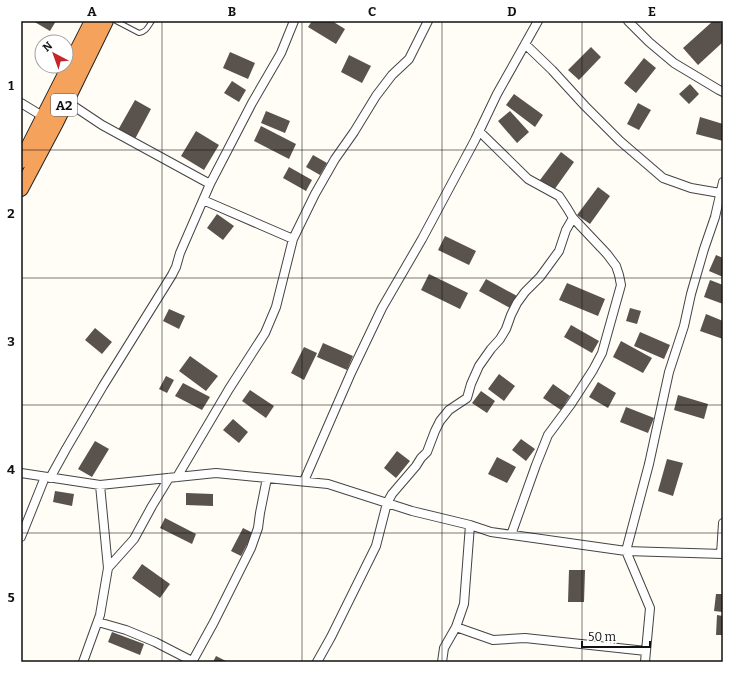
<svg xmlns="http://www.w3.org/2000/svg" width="744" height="683" viewBox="0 0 744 683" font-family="Bitter,serif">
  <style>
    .building { fill: #5a524d }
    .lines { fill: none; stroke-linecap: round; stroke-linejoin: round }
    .lane-casing { stroke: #444; stroke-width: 6 }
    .street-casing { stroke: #444; stroke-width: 10 }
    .highway-casing { stroke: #222; stroke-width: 16 }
    .lane { stroke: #fff; stroke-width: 4 }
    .street { stroke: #fff; stroke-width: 8 }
    .highway { stroke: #f5a25d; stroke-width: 14 }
    .grid { fill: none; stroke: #111; stroke-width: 1; stroke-opacity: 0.55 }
    .labels { text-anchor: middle; stroke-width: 4; stroke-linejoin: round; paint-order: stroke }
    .shield { fill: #fff; stroke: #585858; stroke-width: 1 }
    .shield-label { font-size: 13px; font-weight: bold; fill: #111 }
    .neatline { fill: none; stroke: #111; stroke-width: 1.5 }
    .grid-label { font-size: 13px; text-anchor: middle; font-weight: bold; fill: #111 }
  </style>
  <rect width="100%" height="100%" fill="#fffdf5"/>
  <path class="building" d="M33 21H56L50 31Z
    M312 21H332L345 29 336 44 308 27Z
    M713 21H719L723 25V42L698 65 683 48Z
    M591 47 601 57 579 80 568 70Z
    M230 52 255 63 248 79 223 68Z
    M349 55 371 66 362 83 341 72Z
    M644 58 656 68 636 93 624 83Z
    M232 81 246 90 239 102 224 93Z
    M690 84 699 94 689 104 679 94Z
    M514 94 543 115 535 127 506 105Z
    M135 100 151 109 135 139 118 130Z
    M638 103 651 110 639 130 627 124Z
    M266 111 290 121 285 133 261 123Z
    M510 111 529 132 517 143 498 121Z
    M700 117 723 124V141L696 134Z
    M261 126 296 144 289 159 254 141Z
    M196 131 219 145 204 170 181 156Z
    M561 152 574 162 554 190 540 180Z
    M313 155 327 163 320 175 306 167Z
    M289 167 312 180 306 191 283 178Z
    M598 187 610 196 590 224 577 215Z
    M217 214 234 226 223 240 207 228Z
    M445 236 476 251 469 265 438 250Z
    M716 255 723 258V277L709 271Z
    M429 274 468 293 460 309 421 290Z
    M486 279 517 296 510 308 479 291Z
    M710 280 723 285V304L704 297Z
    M567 283 605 299 598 316 559 300Z
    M630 308 641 311 637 324 626 321Z
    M169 309 185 316 179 329 163 321Z
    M706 314 723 321V339L700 331Z
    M571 325 599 341 592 353 564 337Z
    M95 328 112 342 102 354 85 340Z
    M640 332 670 345 664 359 634 346Z
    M621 341 652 358 643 373 613 357Z
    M323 343 353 356 347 370 317 357Z
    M304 347 317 353 304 380 291 373Z
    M190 356 218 376 206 391 179 371Z
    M499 374 515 386 504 401 488 389Z
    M166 376 174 380 167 393 159 389Z
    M598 382 616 393 608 408 589 397Z
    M183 383 210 397 202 410 175 396Z
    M553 384 570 396 561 410 543 398Z
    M250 390 274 406 266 418 242 401Z
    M481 391 495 401 487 413 472 403Z
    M678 395 708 404 704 419 674 410Z
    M626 407 654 418 648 433 620 422Z
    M233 419 248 432 239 443 223 430Z
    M521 439 535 449 526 461 512 450Z
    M95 441 109 449 92 477 78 469Z
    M397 451 410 461 396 478 384 468Z
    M497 457 516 467 507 483 488 474Z
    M667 459 683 463 673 496 658 491Z
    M55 491 74 494 72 506 53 502Z
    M186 493 213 494V506L186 505Z
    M165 518 196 534 192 544 160 528Z
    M243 528 253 533 241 556 231 551Z
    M142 564 170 584 160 598 132 578Z
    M569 570H585L584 602H568Z
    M716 594H723V612L714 611Z
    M717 615 723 616V635H716Z
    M112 632 144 644 140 655 108 642Z
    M216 656 228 662H213Z"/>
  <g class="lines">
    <g class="lane-casing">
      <path id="lane" d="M116 21 139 33C146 32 148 27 152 21"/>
    </g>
    <g class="street-casing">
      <path id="street" d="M628 21 649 42 674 63 719 90 723 92
        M525 44 552 70 585 106 620 141 663 178 691 188 720 193
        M66 101 102 125 210 184
        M21 103 44 117
        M479 131 528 179 559 196 567 208 573 218 607 254 616 266 619 275 621 285 602 353 593 370 571 404 548 435 536 465 511 535
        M203 200 293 239
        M21 473 100 485 216 473 328 484 412 511 470 525 491 532 626 551 723 554
        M177 477 229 389 265 333 276 307 293 239 315 194 335 159 354 132 376 96 392 75 409 59 428 21
        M50 478 66 449 103 386 172 275 176 267 180 253 210 184 252 103 281 53 294 21
        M304 481 351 373 382 308 422 239 475 140 497 94 538 21
        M21 537 45 477
        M721 554 723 523
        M108 568 134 539 152 506 169 478
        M98 622 126 630 155 642 192 661
        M456 627 493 640 525 638 646 651
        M83 662 100 615 108 568 100 485
        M192 662 214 622 251 548 258 528 260 513 267 478
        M317 662 331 637 376 546 387 503 392 494 416 466 421 458 427 452 435 431 440 421 449 410 467 398 471 384 479 366 491 349 500 339 506 329 511 315 517 303 525 292 540 277 551 262 559 251 566 230 573 218
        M442 662 444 648 456 627 464 604 470 525
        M645 662 646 651 650 608 626 551 649 464 669 372 684 326 691 294 704 249 715 217 723 182"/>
    </g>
    <g class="highway-casing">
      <path id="highway" d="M21 161 92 21
        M21 189 56 123 106 21"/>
    </g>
    <use href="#lane" class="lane"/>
    <use href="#street" class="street"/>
    <use href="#highway" class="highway"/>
  </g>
  <path class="grid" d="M162 21V662M302 21V662M442 21V662M582 21V662M21 150H723M21 278H723M21 405H723M21 533H723"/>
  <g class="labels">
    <rect class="shield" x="51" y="94" width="26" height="22" rx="3"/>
    <g class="shield-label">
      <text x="64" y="110">A2</text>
    </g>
  </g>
  <rect width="744" height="683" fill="none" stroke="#ffffff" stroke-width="44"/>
  <g transform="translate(54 54) rotate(319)"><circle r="19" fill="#ffffff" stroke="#a0a0a0"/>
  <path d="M0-3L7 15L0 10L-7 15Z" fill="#c4262e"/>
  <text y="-6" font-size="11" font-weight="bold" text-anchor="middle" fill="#111111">N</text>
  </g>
  <path d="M582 641v6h68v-6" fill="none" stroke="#111111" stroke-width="2"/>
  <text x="588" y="641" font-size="12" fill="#111111" stroke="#ffffff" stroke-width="3" paint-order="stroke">50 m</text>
  <rect x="22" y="22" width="700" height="639" class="neatline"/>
  <g class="grid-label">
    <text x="92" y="16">A</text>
    <text x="232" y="16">B</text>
    <text x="372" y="16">C</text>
    <text x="512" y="16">D</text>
    <text x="652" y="16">E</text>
    <text x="11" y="90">1</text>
    <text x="11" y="218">2</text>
    <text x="11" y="346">3</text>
    <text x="11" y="474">4</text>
    <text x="11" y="602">5</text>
  </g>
</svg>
